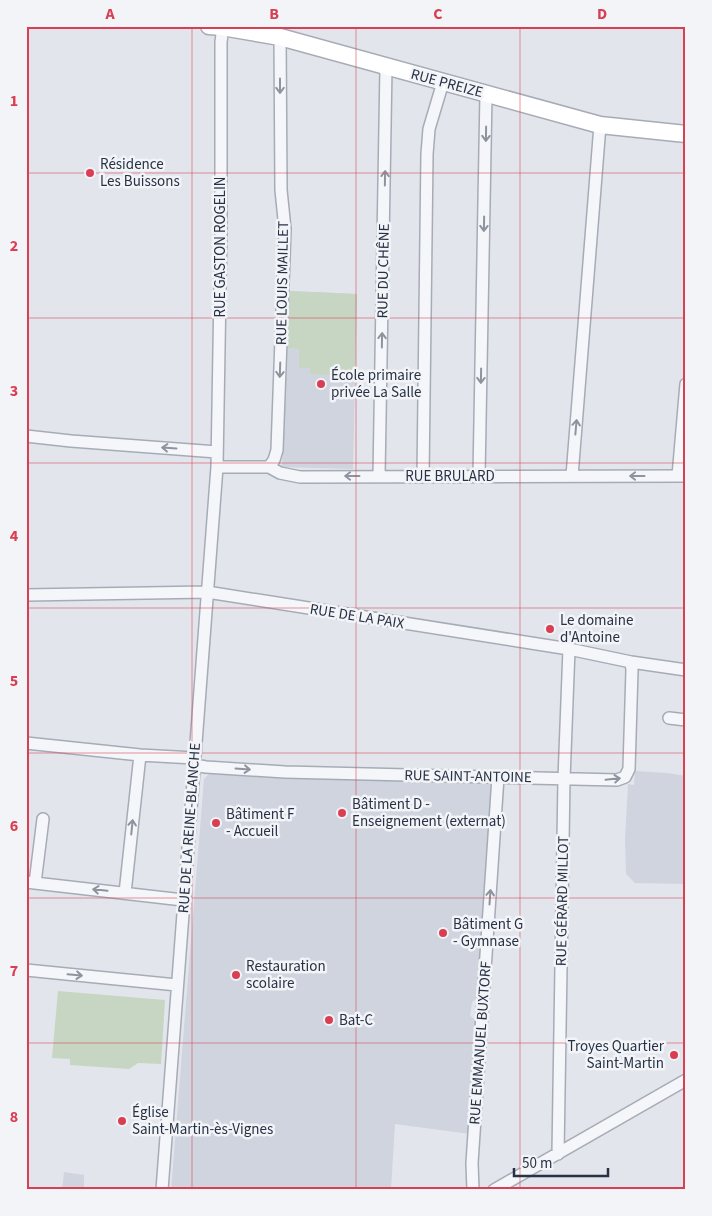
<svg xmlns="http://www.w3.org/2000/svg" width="712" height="1216" viewBox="0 0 712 1216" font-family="'Source Sans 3',sans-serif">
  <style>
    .built { fill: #cfd4de }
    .green { fill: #c7d6c2 }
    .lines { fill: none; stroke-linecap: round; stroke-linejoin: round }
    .street-casing { stroke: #a6acb6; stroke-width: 14 }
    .secondary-casing { stroke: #a6acb6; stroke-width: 19 }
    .street { stroke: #f5f6f9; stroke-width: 11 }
    .secondary { stroke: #fff; stroke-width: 16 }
    .oneway { stroke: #8e949f }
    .grid { fill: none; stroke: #d93e52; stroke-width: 1; stroke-opacity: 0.55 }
    .poi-dot { fill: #d93e52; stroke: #f2f4f8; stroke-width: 2 }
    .labels { text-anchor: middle; stroke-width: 5; stroke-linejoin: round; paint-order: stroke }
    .street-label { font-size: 15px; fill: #283245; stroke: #f2f4f8 }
    .poi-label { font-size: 15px; fill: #283245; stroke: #f2f4f8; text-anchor: start }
    .neatline { fill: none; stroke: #d93e52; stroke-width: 2 }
    .grid-label { font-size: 16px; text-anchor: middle; font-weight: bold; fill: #d93e52 }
  </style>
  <rect width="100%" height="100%" fill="#e2e5eb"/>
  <path class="built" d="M290 291 357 294 353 469 282 467Z
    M635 771 667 773 686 776V884L635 883 626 874 625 840 628 784 634 785Z
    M210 773 492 782 478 998 472 1002 470 1016 478 1022 470 1134 395 1124 391 1190H171L204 779Z
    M64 1172 84 1175V1190H62Z"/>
  <path class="green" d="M290 291 357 294 355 379 334 375 310 374V368H299V349L288 348Z
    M58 991 165 1000 161 1064 138 1063 129 1069 70 1065V1059L52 1058Z"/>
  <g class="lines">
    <g class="street-casing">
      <path id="street" d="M26 436 71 441 217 452
        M217 467H269L280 473 300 477 686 476
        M269 467 274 460 277 450 285 229 281 190 280 37
        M379 476 386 67
        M479 476 486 94
        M572 476 600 125
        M678 476 686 384
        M423 477 427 154 429 129 443 82
        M26 595 207 592 569 649 631 662 686 670
        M669 718 686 720
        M26 743 140 755 194 758
        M194 765 206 767 285 772 617 780 625 777 629 769 632 670 631 662
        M26 882 183 900
        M35 883 43 819
        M125 893 140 755
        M26 970 177 985
        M558 1154 564 779 569 649
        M162 1190 217 467 221 229V42L223 26
        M473 1190 472 1163 498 777
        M494 1190 686 1080"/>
    </g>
    <g class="secondary-casing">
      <path id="secondary" d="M209 26 222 27 280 37 600 125 686 134"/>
    </g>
    <use href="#street" class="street"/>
    <use href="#secondary" class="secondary"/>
  </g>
  <defs><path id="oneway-shaft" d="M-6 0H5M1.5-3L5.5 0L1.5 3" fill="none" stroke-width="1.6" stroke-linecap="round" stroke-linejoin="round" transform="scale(1.25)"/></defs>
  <g class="oneway">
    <use href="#oneway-shaft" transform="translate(280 86) rotate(90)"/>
    <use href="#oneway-shaft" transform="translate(486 134) rotate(91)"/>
    <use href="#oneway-shaft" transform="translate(385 178) rotate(-89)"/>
    <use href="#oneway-shaft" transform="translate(484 224) rotate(91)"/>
    <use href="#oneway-shaft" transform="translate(382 340) rotate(-89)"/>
    <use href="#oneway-shaft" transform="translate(280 370) rotate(92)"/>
    <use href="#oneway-shaft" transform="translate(481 376) rotate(91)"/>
    <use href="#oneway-shaft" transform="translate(576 427) rotate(-85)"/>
    <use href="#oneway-shaft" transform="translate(169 448) rotate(-176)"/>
    <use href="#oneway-shaft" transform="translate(352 476) rotate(180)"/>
    <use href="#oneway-shaft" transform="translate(637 476) rotate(-180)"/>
    <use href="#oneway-shaft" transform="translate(243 769) rotate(4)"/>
    <use href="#oneway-shaft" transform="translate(613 779) rotate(-6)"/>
    <use href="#oneway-shaft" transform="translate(132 827) rotate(-84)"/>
    <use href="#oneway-shaft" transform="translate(100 890) rotate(-174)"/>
    <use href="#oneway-shaft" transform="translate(490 897) rotate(-86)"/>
    <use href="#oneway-shaft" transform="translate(75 975) rotate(5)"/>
  </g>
  <path class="grid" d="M192 26V1190M356 26V1190M520 26V1190M26 173H686M26 318H686M26 463H686M26 608H686M26 753H686M26 898H686M26 1043H686"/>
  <g class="poi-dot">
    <circle cx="90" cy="173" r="5"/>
    <circle cx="321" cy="384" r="5"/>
    <circle cx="550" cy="629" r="5"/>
    <circle cx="342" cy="813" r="5"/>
    <circle cx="216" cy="823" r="5"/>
    <circle cx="443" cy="933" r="5"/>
    <circle cx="236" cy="975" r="5"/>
    <circle cx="329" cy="1020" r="5"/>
    <circle cx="674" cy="1055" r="5"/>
    <circle cx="122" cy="1121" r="5"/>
  </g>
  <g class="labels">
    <g class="street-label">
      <text transform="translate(447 83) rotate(15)" y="5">RUE PREIZE</text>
      <text transform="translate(220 247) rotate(-90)" y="5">RUE GASTON ROGELIN</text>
      <text transform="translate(383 271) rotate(-89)" y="5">RUE DU CHÊNE</text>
      <text transform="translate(282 283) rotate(-89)" y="5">RUE LOUIS MAILLET</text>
      <text x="450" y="481">RUE BRULARD</text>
      <text transform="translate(357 616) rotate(9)" y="5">RUE DE LA PAIX</text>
      <text transform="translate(468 776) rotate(1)" y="5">RUE SAINT-ANTOINE</text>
      <text transform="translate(189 828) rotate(-86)" y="5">RUE DE LA REINE-BLANCHE</text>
      <text transform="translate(562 901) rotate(-89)" y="5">RUE GÉRARD MILLOT</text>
      <text transform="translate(480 1043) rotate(-86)" y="5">RUE EMMANUEL BUXTORF</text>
    </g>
    <g class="poi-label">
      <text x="100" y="169">Résidence<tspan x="100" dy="17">Les Buissons</tspan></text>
      <text x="331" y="380">École primaire<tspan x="331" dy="17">privée La Salle</tspan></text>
      <text x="560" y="625">Le domaine<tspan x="560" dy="17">d'Antoine</tspan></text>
      <text x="352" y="809">Bâtiment D -<tspan x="352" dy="17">Enseignement (externat)</tspan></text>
      <text x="226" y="819">Bâtiment F<tspan x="226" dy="17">- Accueil</tspan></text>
      <text x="453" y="929">Bâtiment G<tspan x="453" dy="17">- Gymnase</tspan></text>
      <text x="246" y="971">Restauration<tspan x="246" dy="17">scolaire</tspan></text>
      <text x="339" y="1025">Bat-C</text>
      <text x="664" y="1051" text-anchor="end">Troyes Quartier<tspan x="664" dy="17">Saint-Martin</tspan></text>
      <text x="132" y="1117">Église<tspan x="132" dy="17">Saint-Martin-ès-Vignes</tspan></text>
    </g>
  </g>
  <rect width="712" height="1216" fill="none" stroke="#f2f4f8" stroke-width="55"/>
  <path d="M514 1168v8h94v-8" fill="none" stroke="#283245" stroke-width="2.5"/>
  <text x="522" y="1168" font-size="15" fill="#283245" stroke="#f2f4f8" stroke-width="4" paint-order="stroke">50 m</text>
  <rect x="28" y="28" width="656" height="1160" class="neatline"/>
  <g class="grid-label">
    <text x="110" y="19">A</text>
    <text x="274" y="19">B</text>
    <text x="438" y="19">C</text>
    <text x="602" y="19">D</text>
    <text x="14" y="106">1</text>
    <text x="14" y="251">2</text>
    <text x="14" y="396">3</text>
    <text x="14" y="541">4</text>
    <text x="14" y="686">5</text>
    <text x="14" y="831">6</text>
    <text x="14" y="976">7</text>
    <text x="14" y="1122">8</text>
  </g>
</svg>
